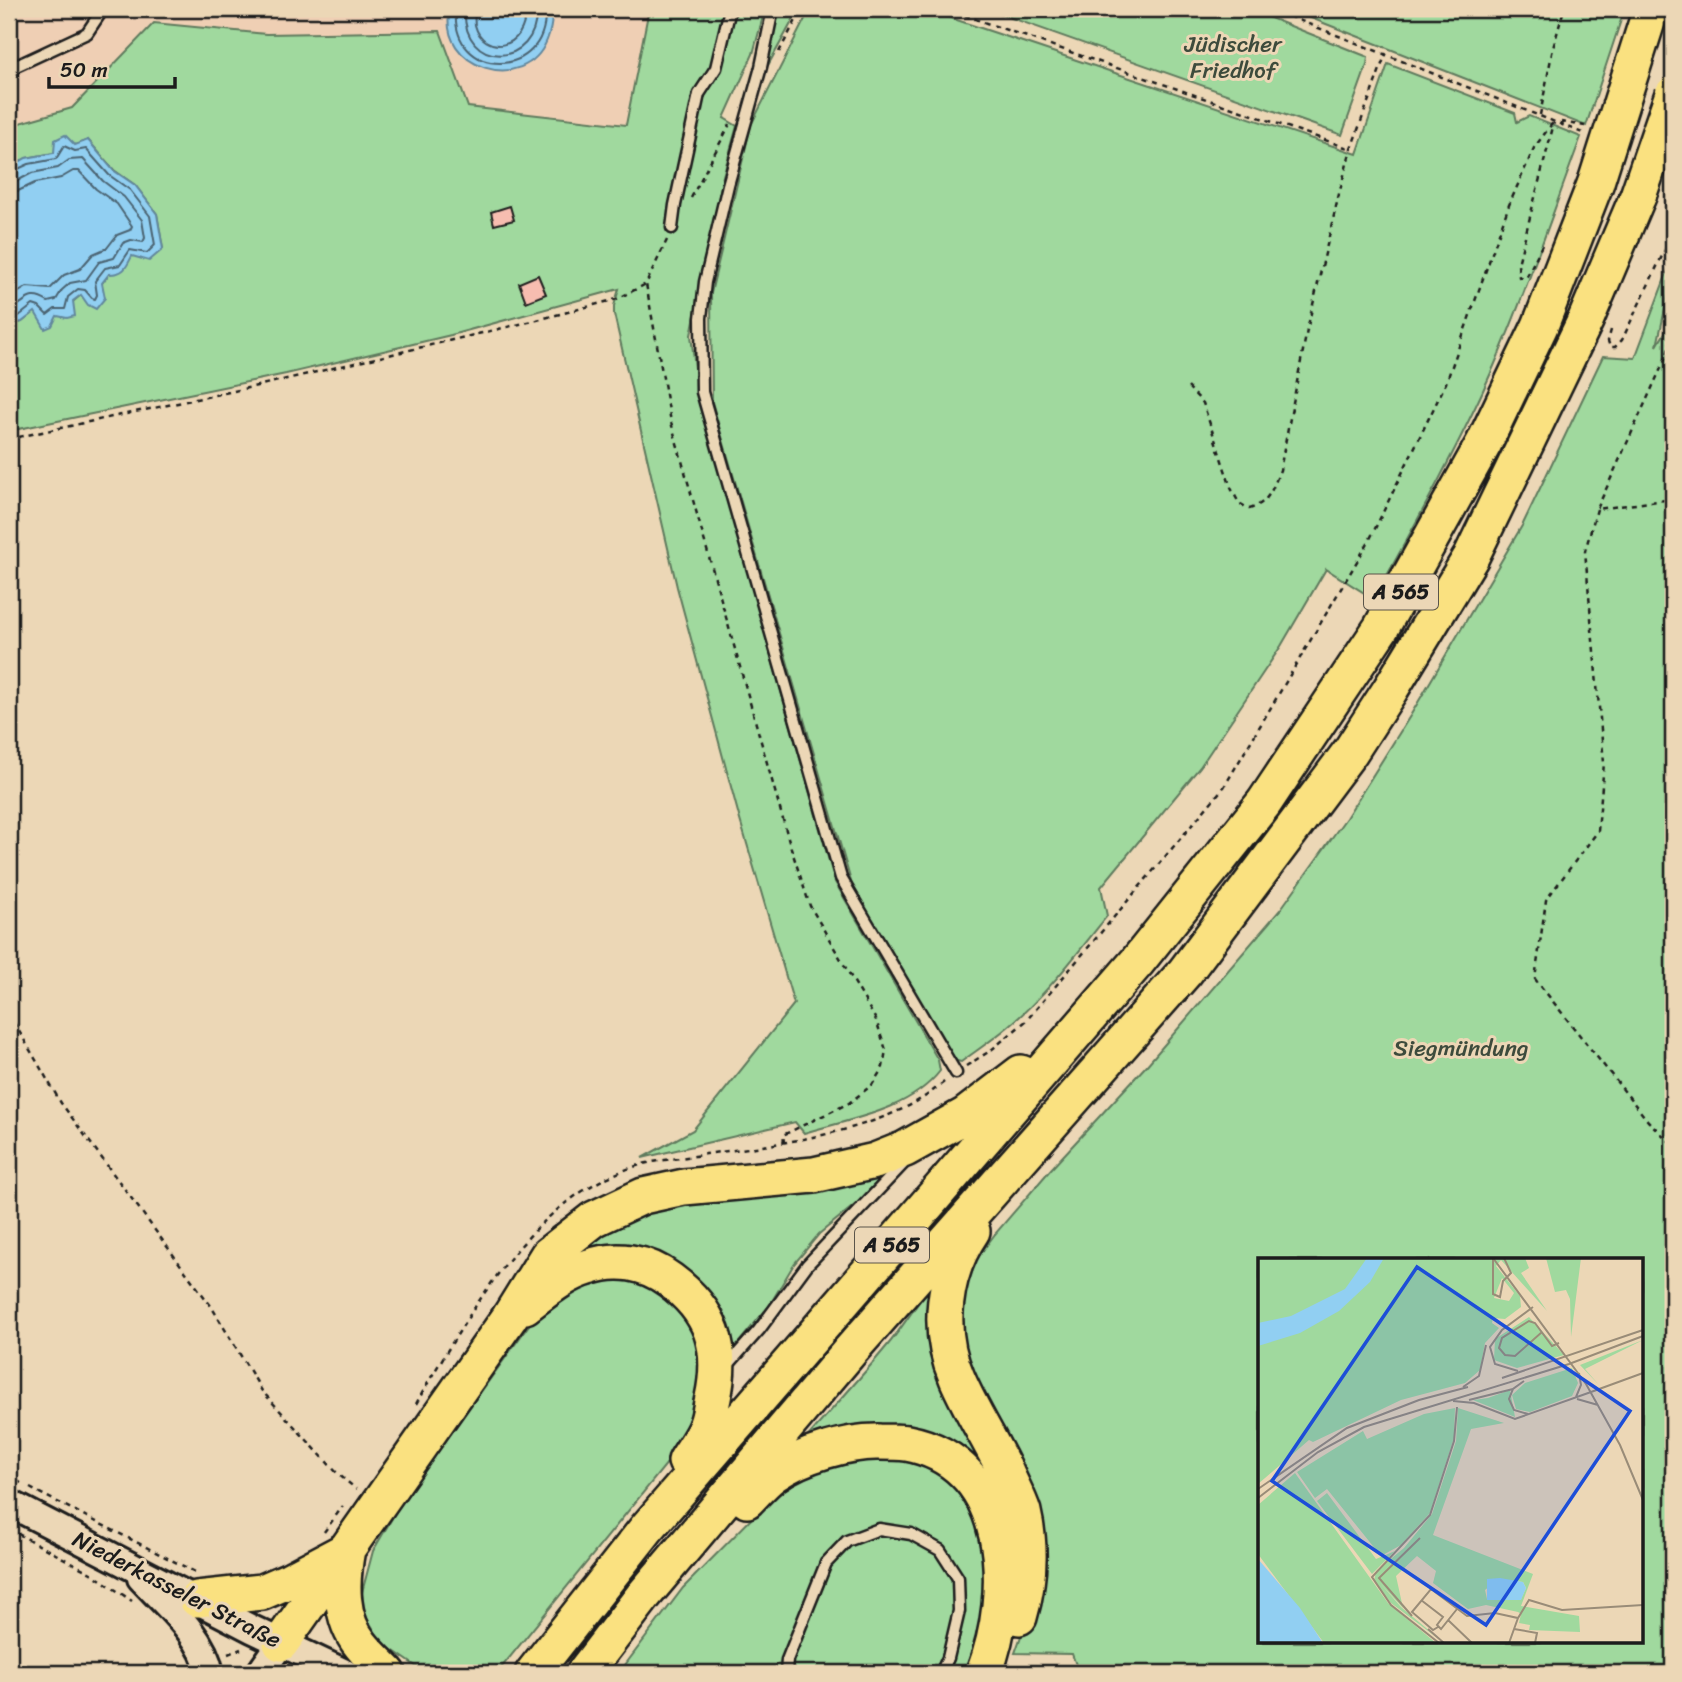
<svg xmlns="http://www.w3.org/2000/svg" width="1682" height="1682" viewBox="0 0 1682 1682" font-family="Sriracha,sans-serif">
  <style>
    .built { fill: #efcfb4 }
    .green { fill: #a0d99e; stroke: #5e7a5d; stroke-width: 2; fill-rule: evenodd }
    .water { fill: #91cff2; stroke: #62879c; stroke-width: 2 }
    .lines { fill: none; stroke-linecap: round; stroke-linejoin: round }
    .shore { stroke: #4b6472; stroke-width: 2 }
    .building { fill: #f7bdb0; stroke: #1c1c1c; stroke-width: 2 }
    .lane-casing { stroke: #1c1c1c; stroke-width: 15 }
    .secondary-casing { stroke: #1c1c1c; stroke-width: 32 }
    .highway-casing { stroke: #1c1c1c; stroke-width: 40 }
    .path { stroke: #1c1c1c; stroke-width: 2.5; stroke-dasharray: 5 5; stroke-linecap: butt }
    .lane { stroke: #ecd7b6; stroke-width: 10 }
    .secondary { stroke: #ecd7b6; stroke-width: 26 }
    .highway { stroke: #fae180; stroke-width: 35 }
    .highway-bridge-casing { stroke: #1c1c1c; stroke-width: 40; stroke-linecap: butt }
    .highway-bridge { stroke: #fae180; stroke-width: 35 }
    .labels { text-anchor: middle; stroke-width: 6; stroke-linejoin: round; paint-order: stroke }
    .shield { fill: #ecd7b6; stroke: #5a544a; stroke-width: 2 }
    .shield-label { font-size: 21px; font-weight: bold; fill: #1c1c1c }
    .park-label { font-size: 23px; fill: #3d4b3c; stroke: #ecd7b6 }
    .street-label { font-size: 23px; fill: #1c1c1c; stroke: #ecd7b6 }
    .inset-road { fill: none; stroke: #998c78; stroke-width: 2 }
    .view { fill: #1d4ed8; fill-opacity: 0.15; stroke: #1d4ed8; stroke-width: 3.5 }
    .inset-edge { fill: none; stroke: #1c1c1c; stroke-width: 3.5 }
  </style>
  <rect width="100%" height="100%" fill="#ecd7b6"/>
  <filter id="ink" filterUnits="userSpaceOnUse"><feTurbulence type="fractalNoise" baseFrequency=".0143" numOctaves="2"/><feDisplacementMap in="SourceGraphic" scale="14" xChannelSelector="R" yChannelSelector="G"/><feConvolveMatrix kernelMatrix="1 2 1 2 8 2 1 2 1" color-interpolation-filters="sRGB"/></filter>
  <g filter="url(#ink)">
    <path class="built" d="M9 9H649L626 125 468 107 266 34 154 23 72 108 9 126Z"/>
    <path class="green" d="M649 9H765L753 54 724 118 737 126 723 176 691 335 699 401 835 882 938 1060 940 1071C909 1111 850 1119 804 1133L795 1122 642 1158 693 1130 794 1004 740 820 677 587 614 314V306L619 289 451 335 286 374 9 431V325L22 322 35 311 57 315 81 295 102 283 109 274 132 255 163 249 157 214 135 185 114 170 88 140 54 153 26 158 9 168V126L72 108 154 23 266 34 440 31 468 107 626 125Z
      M778 9H799L766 69V63Z
      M810 9H924L1357 154 1388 64 1515 113 1517 122 1529 116 1581 137C1552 214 1527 291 1494 366 1459 446 1416 523 1374 599L1326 569 1281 646 1200 767 1101 887 1107 916C1077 954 1046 995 1009 1026 994 1039 977 1050 961 1062L953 1060 854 892 712 402 711 293 751 125Z
      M986 9H1248L1368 57 1367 65 1342 135Z
      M1288 9H1620L1621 20 1586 126Z
      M1673 257V272L1657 346 1673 319V1673H1079L1072 1654 1015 1653 1030 1611 965 1356 957 1311 967 1272 995 1234 1051 1169 1146 1066 1280 910 1346 818 1410 716 1523 524 1603 356 1635 358ZM1260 1260H1642V1642H1260Z
      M891 1167 862 1199 819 1234 794 1264 769 1306 726 1358 704 1299 565 1261 603 1232 646 1213 703 1200Z
      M942 1271 995 1477 956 1452 798 1448C829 1412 861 1378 891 1341 909 1318 923 1294 942 1271Z
      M624 1276 670 1292 699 1336 700 1391 676 1452 497 1673H426L382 1643 365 1615 361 1596 373 1551 401 1503 539 1311 592 1279Z
      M856 1456 923 1461 962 1489 995 1577 968 1673H619L683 1588 769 1501 818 1467Z"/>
    <path class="water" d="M450 9H551C553 20 551 30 547 40 525 96 436 68 450 9Z
      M65 135 75 145 88 140 113 170 135 185 157 214 163 249 149 261 132 256C126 268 124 274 109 274L102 283 105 298 96 309 88 305 81 295 73 301 75 316 67 318 57 316 52 326 45 329 35 312 22 322 9 325V168L26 158 54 153 55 140Z"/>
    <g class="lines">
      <path class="shore" d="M456 9C450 81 549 81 545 9
        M465 9C461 71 539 69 536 9
        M475 9C475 14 474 20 475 25 483 56 527 51 525 9
        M9 173 29 164 56 159 64 146 75 151 86 149 109 175 130 190 150 216 155 245 147 253 130 250 120 265 105 268 95 281 97 295 95 299 92 298 85 290 78 289 68 297 65 309H55L47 315 39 307 33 305 19 316 9 318
        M9 182 17 181 32 173 58 168 69 160 83 159 103 181 124 197 142 220 145 238 143 242 131 240 123 243 114 258 99 262 86 280 70 283 62 290 56 300 48 302C27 289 26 305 9 309
        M9 192 18 191 35 183 61 178 73 171H79L96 189 117 204 132 226 130 230 117 235 107 248 93 254 80 269 64 275 50 289 27 287 9 298"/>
    </g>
    <path class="building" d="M510 206 514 220 494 225 491 212Z
      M538 275 546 294 526 302 519 283Z"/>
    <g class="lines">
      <g class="lane-casing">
        <path id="lane" d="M773 9 761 67 728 185 705 282 701 318 702 392 841 878 956 1073
          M9 77 16 66 87 33 103 9
          M672 228 675 205 699 94 716 68 730 9
          M727 1366 759 1330 807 1265 903 1164
          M786 1673 787 1660 826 1563 847 1541 879 1529 911 1534 940 1550 958 1578 959 1611 948 1658 941 1673"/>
      </g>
      <g class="secondary-casing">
        <path id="secondary" d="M9 1503 252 1629 345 1673
          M141 1578C166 1605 203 1635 210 1673
          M260 1673 281 1643"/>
      </g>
      <g class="highway-casing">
        <path id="highway" d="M972 1231C943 1274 936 1330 957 1378 971 1411 991 1441 1006 1473 1011 1485 1019 1499 1023 1512 1031 1546 1029 1583 1019 1617
          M525 1306C545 1291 564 1274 589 1267 617 1257 646 1262 670 1280 712 1311 724 1347 713 1398 711 1406 710 1416 707 1424 703 1437 693 1449 686 1461
          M747 1500C756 1491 764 1481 774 1474 801 1455 848 1441 880 1442 888 1442 898 1442 907 1443 1013 1463 1015 1593 984 1673
          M347 1549C341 1581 339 1618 361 1645 369 1655 379 1664 388 1673
          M197 1599 262 1592 290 1580 341 1553
          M281 1643 509 1318 548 1255 594 1219 643 1196 684 1187 814 1175 875 1161 905 1149 966 1115 1021 1073
          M533 1673 647 1528 1137 962 1264 803 1381 628 1484 443 1540 326 1596 182
          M584 1673 644 1595 851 1350 1185 972 1350 752 1390 690 1471 557 1586 319 1638 196"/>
      </g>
      <path class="path" d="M946 9 1351 149
        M1271 9 1585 134
        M779 52 802 9
        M1540 115 1553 48 1564 9
        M1561 122 1585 126
        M691 198 730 124
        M667 240 646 284 671 422 791 848 810 906 876 1020 886 1050 883 1067 872 1085 849 1103 783 1135 784 1142
        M1542 245 1527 276 1523 278 1519 277 1518 264 1554 123
        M1673 329 1667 355 1597 509 1673 499
        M1611 330 1608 341 1610 347H1615L1622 340 1673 233
        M1188 387 1203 403 1231 488 1239 503 1249 509C1269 503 1273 488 1280 470L1307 330 1339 194 1351 149 1386 53
        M9 439 257 386 537 320 617 299 646 284
        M1597 509 1585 551 1604 763 1598 831 1546 900 1535 979 1648 1121 1673 1145
        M9 1014 61 1103 211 1306 262 1391 337 1473 356 1489
        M966 1066 990 1051 1026 1021 1224 787 1369 541 1446 383 1509 205 1534 148 1554 121
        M416 1404C433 1373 452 1343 471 1313 515 1246 563 1187 643 1164 664 1159 686 1158 706 1154 775 1144 861 1135 921 1099 930 1094 938 1086 947 1080
        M9 1477 21 1483
        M30 1488 195 1572
        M9 1529 91 1573 132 1601
        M324 1532 343 1506
        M228 1654 241 1649"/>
      <use href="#lane" class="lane"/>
      <use href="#secondary" class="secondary"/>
      <use href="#highway" class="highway"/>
      <g class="highway-bridge-casing">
        <path id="highway-bridge" d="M1596 182 1651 9
          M1638 196 1673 94"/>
      </g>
      <use href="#highway-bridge" class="highway-bridge"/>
    </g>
  </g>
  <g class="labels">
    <g class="shield">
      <rect x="1364" y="574.5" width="74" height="35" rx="5"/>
      <rect x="855" y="1227.5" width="74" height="35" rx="5"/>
    </g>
    <g class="shield-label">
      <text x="1401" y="599">A 565</text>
      <text x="892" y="1252">A 565</text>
    </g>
    <g class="park-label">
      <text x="1233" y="52">Jüdischer<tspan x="1233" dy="26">Friedhof</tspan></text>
      <text x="1461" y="1056">Siegmündung</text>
    </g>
    <g class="street-label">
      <text transform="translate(177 1589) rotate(27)" y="8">Niederkasseler Straße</text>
    </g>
  </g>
  <g transform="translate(1258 1258)">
    <rect width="385" height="385" fill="#ecd7b6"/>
    <path d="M0 0H267L271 10 263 15 289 53 243 2 238 8 262 38 263 49 247 61 235 60 234 65 241 70 227 85 222 112 207 125 143 142 55 184 51 182 0 226ZM244 20 256 35 251 43 236 40ZM288 0H323L313 79 312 41 308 32 297 34ZM271 59 306 97 259 110 236 102 237 81ZM385 82 327 111 341 127 322 107ZM314 110 320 125 314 138 272 154 258 151 254 137 267 125ZM252 132 257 159 215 142 230 140ZM197 150 196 180 172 255 143 287 123 298 69 231 57 240 39 214 105 173 109 181 166 156ZM200 150 246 165 213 171 175 277 275 316 263 348 321 358 322 374 271 372 272 367 261 365 263 356 260 354 228 347 210 351 175 325 178 313 159 298 138 318 145 350 121 324 143 349 186 385 133 345 116 323 118 313 146 290 174 256 198 183ZM248 322 265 324 268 330 263 341H229L227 332 238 323ZM37 215 130 345 178 385H66L0 296V247ZM69 235 118 301 137 293 114 316 59 243Z" fill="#a0d99e" fill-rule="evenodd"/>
    <path d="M109 0H126L112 24 81 53 42 75 0 88V65L33 58 87 31ZM0 301 42 350 65 385H0ZM242 320 265 324 268 330 263 342H229V321Z" fill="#91cff2"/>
    <path class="inset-road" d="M235 0V36L242 39 245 23 253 15 246 0M235 0 328 126 362 187 385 242M284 74 257 98 247 97 241 90 244 80 271 63 277 65 294 88 301 85M260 113 237 106 232 89 244 72 275 49M244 120 385 72M266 123 255 131 251 141 256 152 270 156M205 129 221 118 228 87M333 134 385 115M318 139 323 127 321 115M319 141 340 147M211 142 255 131M195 143 216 145 257 161 333 134M0 231 89 170 161 142 210 129M0 240 60 194 106 169 311 106 385 78M163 342 185 359 179 367 183 371 199 351M154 358 121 320 162 280M190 362 214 385M180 369 175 372 154 354 173 331 209 358 237 355 260 360 271 342 304 352 385 347M170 371 186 385M256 371 279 375 277 385M181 385 133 347 114 319 172 257 196 183 199 149M251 385 260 360"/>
    <path class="view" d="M159 9 372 153 228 367 14 223Z"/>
    <rect width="385" height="385" class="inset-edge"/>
  </g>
  <rect width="1682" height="1682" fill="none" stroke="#ecd7b6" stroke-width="35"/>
  <rect x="18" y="18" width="1647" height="1647" fill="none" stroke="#1c1c1c" stroke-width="2.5" filter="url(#ink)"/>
  <path d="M49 77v10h126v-10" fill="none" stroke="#1c1c1c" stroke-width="3.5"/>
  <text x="60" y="77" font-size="21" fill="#1c1c1c" stroke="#ecd7b6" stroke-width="5" paint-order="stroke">50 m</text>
</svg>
